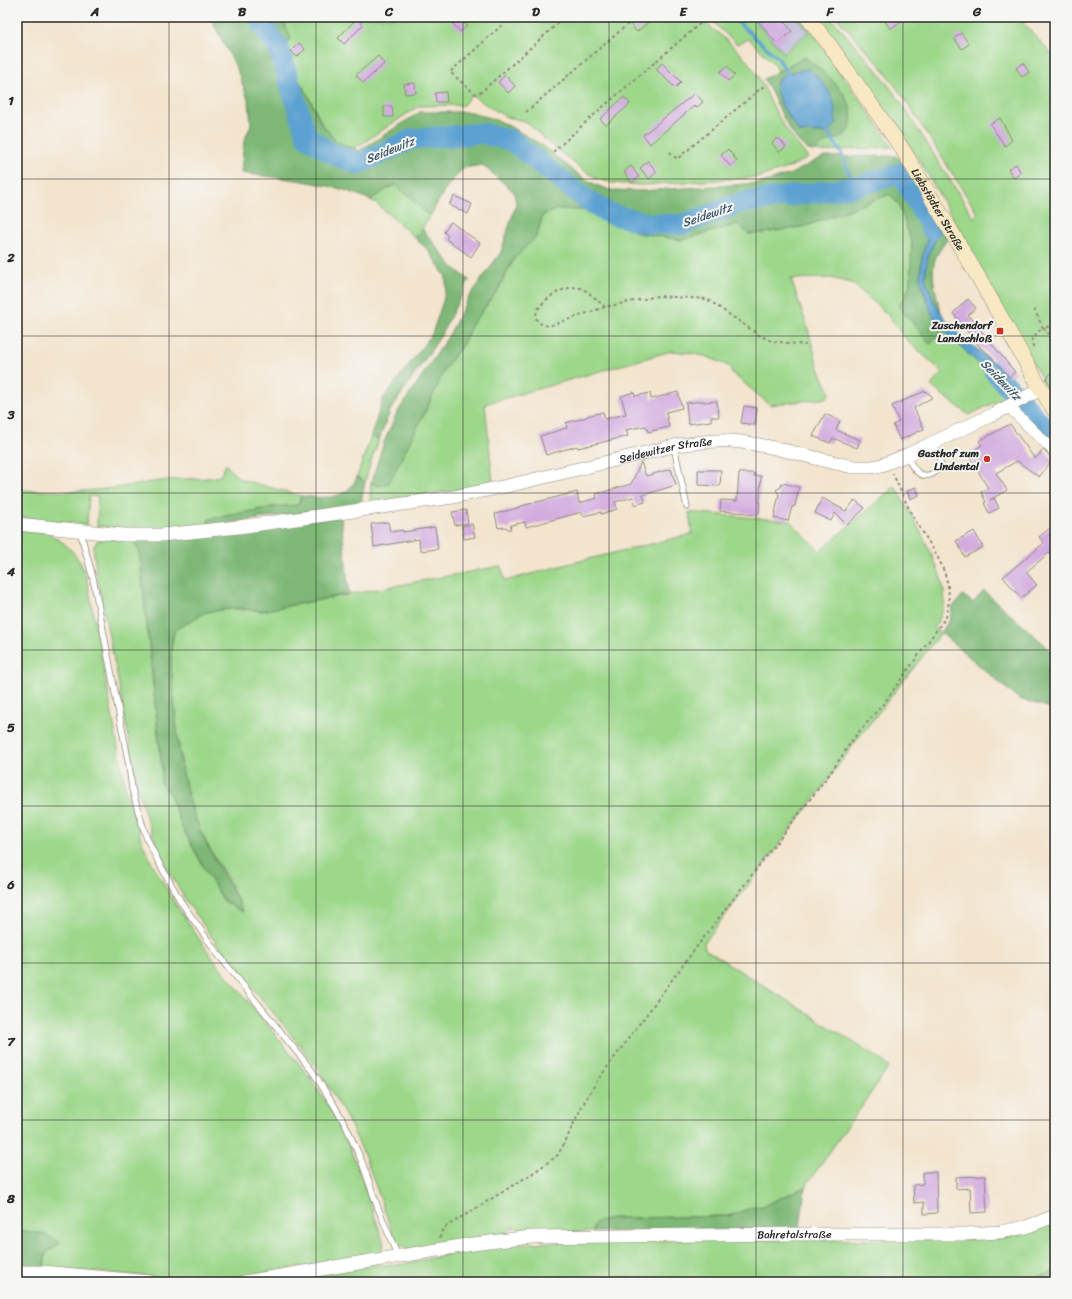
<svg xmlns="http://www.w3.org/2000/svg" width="1072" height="1299" viewBox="0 0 1072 1299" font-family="Sriracha,sans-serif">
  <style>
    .industrial { fill: #c4c0db }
    .green { fill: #9cd78a; stroke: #64815a }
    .forest { fill: #7db876; stroke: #547250; fill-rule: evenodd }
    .water { fill: #5ba1d1; stroke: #43667e }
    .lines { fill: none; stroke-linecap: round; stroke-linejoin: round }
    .stream { stroke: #5ba1d1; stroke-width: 3.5 }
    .river { stroke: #5ba1d1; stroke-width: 21 }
    .building { fill: #d2abdf }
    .service-casing { stroke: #8f887c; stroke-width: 7 }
    .minor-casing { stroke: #8f887c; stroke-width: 12 }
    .tertiary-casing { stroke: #8f887c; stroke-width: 14 }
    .secondary-casing { stroke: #8f887c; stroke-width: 16 }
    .path { stroke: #8f887c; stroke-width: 2; stroke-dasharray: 3 3; stroke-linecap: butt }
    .service { stroke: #fff; stroke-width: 5.5 }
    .minor { stroke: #fff; stroke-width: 11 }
    .tertiary { stroke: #fff; stroke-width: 13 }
    .secondary { stroke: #f8e8c3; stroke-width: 15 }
    .grid { fill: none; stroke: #2b2b2b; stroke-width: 1; stroke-opacity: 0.55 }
    .poi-dot { fill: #c8321e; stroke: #f6f6f2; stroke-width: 1.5 }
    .labels { text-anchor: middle; stroke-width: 4; stroke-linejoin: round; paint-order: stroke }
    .street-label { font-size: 11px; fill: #2b2b2b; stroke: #f6f6f2 }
    .poi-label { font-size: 11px; font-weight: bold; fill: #2b2b2b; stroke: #f6f6f2; text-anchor: end }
    .water-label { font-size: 12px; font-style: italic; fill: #3e5a6d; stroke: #f6f6f2 }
    .neatline { fill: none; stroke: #2b2b2b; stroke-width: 1.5 }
    .grid-label { font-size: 13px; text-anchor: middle; font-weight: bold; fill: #2b2b2b }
  </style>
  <rect width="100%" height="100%" fill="#f6f6f2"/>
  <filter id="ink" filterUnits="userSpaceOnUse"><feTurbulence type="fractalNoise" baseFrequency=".025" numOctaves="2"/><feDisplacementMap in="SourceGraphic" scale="8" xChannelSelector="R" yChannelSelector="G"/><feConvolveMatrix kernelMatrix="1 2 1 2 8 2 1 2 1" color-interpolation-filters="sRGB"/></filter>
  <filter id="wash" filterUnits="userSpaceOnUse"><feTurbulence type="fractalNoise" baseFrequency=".012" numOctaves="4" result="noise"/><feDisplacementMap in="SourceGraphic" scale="16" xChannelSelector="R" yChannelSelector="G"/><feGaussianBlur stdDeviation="0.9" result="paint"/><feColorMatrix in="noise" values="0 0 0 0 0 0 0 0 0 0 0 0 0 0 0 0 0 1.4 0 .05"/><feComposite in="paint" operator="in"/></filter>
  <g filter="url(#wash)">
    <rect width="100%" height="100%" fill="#f3e4ce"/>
    <path class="industrial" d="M751 17H796L809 31 783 53Z"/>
    <path class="green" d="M295 17H704L702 20C720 35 740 49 753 69 764 84 770 102 779 118 787 132 798 145 808 158L790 167 760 177 642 185 612 183 598 179 583 170 557 150 525 121 507 117 491 108 472 95 463 105 419 106 355 148C324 143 320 117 307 93 302 84 295 76 290 67 287 61 284 54 281 48L291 39 285 25Z
      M707 17H751L784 53 809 31 796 17H802L893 147 853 149 822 152 816 151 824 143 840 138 804 57 778 71 775 65 749 39 737 44Z
      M816 17H830L876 69 900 101 974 218 978 214 904 98 880 65 836 17H1018L1055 58V402L989 285 958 227 920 161 830 34Z
      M395 184 430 216 422 229 414 237 376 203 370 200Z
      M890 194 899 205 912 243 910 285 903 301 898 305 930 344 944 331 980 365 1007 395 1003 398 969 415 931 386 942 372 904 337 887 314 852 283 831 278 791 279 808 329 818 366 830 393 827 398 770 405 732 373 730 367C707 355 696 353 671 351L485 404 493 483 451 491 370 502 371 483 380 486 428 406 445 369 464 342 471 326 498 290 514 259 536 237 543 215 559 209 582 210 601 218 623 225 638 233 681 240 738 224 748 234 764 233 806 226Z
      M371 436 379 440 371 461 365 482 357 477Z
      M226 464 230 470 240 479 301 496 298 505 272 507 207 526 164 531 126 529 97 526 98 496H89L87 525 17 517V490C46 491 76 493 105 489 127 487 147 482 169 480 186 478 203 480 220 476Z
      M895 486C909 512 950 577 944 605 943 613 938 621 934 628L941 633 856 741 814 799 704 943 705 949 883 1061 889 1067 805 1187 793 1192 763 1206 751 1208 729 1216 633 1218H613L593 1232H521L516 1227 511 1228 508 1233 409 1249 399 1244 393 1234 366 1159 350 1124 319 1070 290 1033 222 951 186 901 163 860 153 836 144 811 138 788 116 670 97 578 94 555V547L97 541 105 538 134 541 139 550 162 770 161 784 169 792 182 827 202 864 223 900 242 912C233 880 207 851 196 820 181 781 178 740 174 700 172 677 168 652 174 630 184 624 196 614 207 612 225 607 243 609 261 611L501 566 505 581 568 564 692 534 689 512 790 521 820 551Z
      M17 530 46 532 64 543 72 551 80 562 87 579 126 791 142 842 153 865 176 905 211 956 309 1076 329 1107 340 1127 357 1165 384 1244 381 1252 374 1255 246 1276 206 1279 167 1278 44 1268 46 1252 55 1248 45 1234 17 1230Z
      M1055 1222V1270L1048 1274 1021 1282H272L374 1265H399L472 1249 506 1244 582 1241 998 1239 1026 1233Z"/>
    <path class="forest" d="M210 17H295L285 25 291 39 281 48 290 66 307 93 321 123 335 140 348 147 355 148 359 151 420 112H472L504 123 542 145 580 176 596 185 610 190 640 191 762 183 791 174 817 160 825 157 896 156 901 160 948 239C944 244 939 250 936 257 929 274 937 296 941 312 936 305 926 287 925 278 924 265 931 249 936 238L915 206C920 216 928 225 928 237 928 243 923 250 922 257 916 284 929 310 944 331L930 344 898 305 903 301 910 285 912 243 899 205 890 194 806 226 764 233 748 234 738 224 681 240 638 233 623 225 601 218 582 210 559 209 543 215 536 237 514 259 498 290 471 326 464 342 445 369 428 406 389 483 380 486 371 483 384 442 397 413 448 337 467 300 501 252 516 204 514 192 483 165 463 168 446 188 430 216 395 184 370 200C330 181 284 179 241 173L244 141 251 125 249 102 237 69Z
      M804 57C825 72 865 103 847 132 842 140 832 139 825 143 822 144 819 149 816 151 813 151 809 151 807 149 788 136 776 99 764 79ZM807 69 835 126 826 133 799 132C793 122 767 90 780 78 786 72 798 71 807 69Z
      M422 229 453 267 469 280 440 337 390 411 379 440 371 436 383 399 432 334 443 301 446 288V277L427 249 414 237Z
      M357 477 365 482 361 502 357 505 207 526 209 519 272 507 298 505 301 496C323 498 347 501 357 477Z
      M341 517 349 594 261 611 238 608 206 612 175 630C168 652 172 677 174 700 178 740 181 782 196 820 208 852 229 881 243 912L223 900 202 864 182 827 169 792 161 784 162 769 139 550 134 541Z
      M984 591 1055 654V709L1019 699 941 633 950 619 952 608 963 595 973 603Z
      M805 1187 800 1228 593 1232V1227L596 1222 613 1218H633L729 1216 751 1208 763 1206Z
      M17 1230 45 1234 60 1242 55 1248 46 1252 44 1268 17 1267Z
      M1055 1270V1282H1021L1048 1274Z"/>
    <path class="water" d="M809 69C828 86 838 98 835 126L826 133 799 132C792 121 768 91 779 79 785 72 800 70 809 69Z
      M921 203 935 229 936 238 928 257 925 278 935 303 950 326 989 359 1007 378 1015 388 1007 395 980 365 944 331 933 317 920 279 922 257 928 237 926 226 915 206Z
      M1035 411 1055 429V445L1028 417Z"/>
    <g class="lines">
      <path class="stream" d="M732 17 778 58 790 78
        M826 129 842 154 854 187"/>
      <path class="river" d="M257 17 279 49 307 137 333 154 358 164 412 139 451 136 482 133 512 141 584 198 610 214 646 223 681 225 741 203 854 187 901 173 929 224 931 229
        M994 371 1055 439"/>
    </g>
    <g id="blocks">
      <path class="building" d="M447 17H460L467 26 460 32Z
        M623 17H654L637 32Z
        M755 17H780L792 31 777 44Z
        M891 17H907L890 29 885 21Z
        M357 18 363 25 344 44 338 38Z
        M961 33 969 44 962 49 954 38Z
        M299 43 305 49 297 57 291 51Z
        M378 56 384 64 363 83 356 75Z
        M662 63 681 82 675 88 656 69Z
        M1023 63 1029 72 1022 77 1016 68Z
        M727 66 735 75 728 81 720 72Z
        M505 75 515 86 508 93 498 82Z
        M415 83 416 93 405 94 404 84Z
        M446 92 447 102H436L435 93Z
        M695 93 703 102 696 108 694 106 650 144 643 135Z
        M624 97 630 104 606 125 600 119Z
        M384 106H392L393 117H384Z
        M1000 118 1012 140 1005 146 990 124Z
        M776 139H780L786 147 779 152 772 143Z
        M728 149 737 161 730 166 721 155Z
        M648 161 657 172 649 179 640 168Z
        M1016 164 1021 173 1014 178 1008 169Z
        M631 166 639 177 632 183 624 172Z
        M454 196 472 204 468 214 449 205Z
        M451 222 480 243 471 257 446 239 448 236 444 232Z
        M968 299 976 308 968 315 1015 372 1009 377 992 358 979 346 953 313Z
        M1055 369V392L1046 379Z
        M925 391 933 397 914 408 924 429 900 440 893 425 899 422 892 406Z
        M634 392 635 396 650 393 651 399 678 392 682 408 666 412 669 427 648 432 646 426 626 430 628 436 578 448 577 446 546 455 540 436 567 428 566 423 587 417V416L603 412 605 419 626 414 621 396Z
        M704 401V402L717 401 719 417H711V421L688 424 686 403Z
        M744 406 757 408 755 425 741 423Z
        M825 414 840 421 836 430 860 440 857 448 833 438 830 443 813 436Z
        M1010 424 1035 459 1043 450 1053 459 1039 477 1017 461 996 473 1007 490 990 500 994 498 999 508 989 513 984 503 986 502 981 492 988 488 968 454 982 445 979 441Z
        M641 462 646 476 671 469 676 485 643 495 645 502 635 505 633 497 615 502 617 509 601 514V512L583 516 582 512 526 527 525 522 511 525 510 530 505 527 498 528 495 514 521 507V506L577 492 579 503 597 498 596 494 631 484Z
        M698 470H721L720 486 698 485Z
        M739 473H754V476H761L759 514H757V515L747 514V513L720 511 721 500 737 501Z
        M782 483 799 487 795 506 792 507 788 521 774 518 779 494 776 490 781 487Z
        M916 487 919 495 910 499 907 491Z
        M822 498 846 511 855 500 865 508 847 525 835 513 831 521 815 513Z
        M466 510 468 523 455 525 452 512Z
        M388 522 390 532 403 530V532L435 527 438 549 420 551 419 539 374 547 371 524Z
        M472 524 475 537 464 539 462 526Z
        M1055 524V548L1026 572 1037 585 1021 598 1003 577 1044 543 1039 537Z
        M974 531 983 547 965 557 956 541Z
        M923 1172H936L937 1213 924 1214V1202L914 1203 913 1185 923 1184Z
        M985 1176 987 1212 971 1213 970 1188 956 1189V1177Z"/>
    </g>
  </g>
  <g filter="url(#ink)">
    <use href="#blocks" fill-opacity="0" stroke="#8f887c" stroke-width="1"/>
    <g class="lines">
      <g class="service-casing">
        <path id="service" d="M674 447 687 507
          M907 456C912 466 918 480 932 474 936 472 939 469 940 464 941 457 936 450 933 443
          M80 531 93 578 129 765 132 789 139 814 147 839 158 861 181 902 217 953 313 1072 334 1105 346 1126 362 1162 378 1208 398 1257"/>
      </g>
      <g class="minor-casing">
        <path id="minor" d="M1008 406 1055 452"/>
      </g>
      <g class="tertiary-casing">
        <g id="tertiary">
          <path id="s1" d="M17 524 124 535H162L239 527 453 497 507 486 678 445C695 443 713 440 730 441 771 444 813 459 854 467H872L882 465 907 455 994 414 1041 389"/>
          <path d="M17 1272H43L150 1282"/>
          <path id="s2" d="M244 1282 473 1244 531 1237 796 1234H966L1000 1232 1026 1227 1055 1216"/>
        </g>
      </g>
      <g class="secondary-casing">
        <g id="secondary">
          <path id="s3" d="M807 17 829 44 903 150 980 280 1041 389 1055 411"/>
        </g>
      </g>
      <path class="path" d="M511 17 450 72 475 94 481 92 565 17
        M699 17 705 20
        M526 112 636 17
        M553 152 597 112 704 20
        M670 152 677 159 765 85
        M605 307C598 301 589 291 580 288 558 282 514 321 549 326L602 308 605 307 658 296 707 299 759 335 771 341 806 345
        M1034 309 1043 328 1055 325
        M1033 347 1032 339 1038 332 1043 328 1055 340
        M440 1238 441 1232 447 1226 530 1175 557 1156 565 1142 581 1108 597 1081 698 945 834 768 853 739 884 703 946 617C957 577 933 551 914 518 906 504 900 489 893 474"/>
      <use href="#service" class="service"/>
      <use href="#minor" class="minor"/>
      <use href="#tertiary" class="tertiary"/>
      <use href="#secondary" class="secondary"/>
    </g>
  </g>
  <path class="grid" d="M169 17V1282M316 17V1282M463 17V1282M609 17V1282M756 17V1282M903 17V1282M17 179H1055M17 336H1055M17 493H1055M17 650H1055M17 806H1055M17 963H1055M17 1120H1055"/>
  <g class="poi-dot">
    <rect x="996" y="327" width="8" height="8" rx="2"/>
    <circle cx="987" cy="459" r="4"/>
  </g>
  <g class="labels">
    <g class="street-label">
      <text dy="4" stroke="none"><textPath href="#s3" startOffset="233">Liebstädter Straße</textPath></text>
      <text dy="4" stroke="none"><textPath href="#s1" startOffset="657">Seidewitzer Straße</textPath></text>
      <text dy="4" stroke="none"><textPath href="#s2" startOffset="554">Bahretalstraße</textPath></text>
    </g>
    <g class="poi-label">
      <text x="992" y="329">Zuschendorf<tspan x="992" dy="13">Landschloß</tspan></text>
      <text x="979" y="457">Gasthof zum<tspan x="979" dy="13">Lindental</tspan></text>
    </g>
    <g class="water-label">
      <text transform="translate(390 150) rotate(-22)" y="4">Seidewitz</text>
      <text transform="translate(707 215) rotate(-19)" y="4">Seidewitz</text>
      <text transform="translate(1001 380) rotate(46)" y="4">Seidewitz</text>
    </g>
  </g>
  <rect width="1072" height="1299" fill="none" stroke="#f6f6f2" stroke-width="44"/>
  <rect x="22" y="22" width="1028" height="1255" class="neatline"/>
  <g class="grid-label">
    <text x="95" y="16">A</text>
    <text x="242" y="16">B</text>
    <text x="389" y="16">C</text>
    <text x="536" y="16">D</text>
    <text x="683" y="16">E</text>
    <text x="830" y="16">F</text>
    <text x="977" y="16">G</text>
    <text x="11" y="105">1</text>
    <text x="11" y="262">2</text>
    <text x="11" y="419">3</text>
    <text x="11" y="576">4</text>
    <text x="11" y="732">5</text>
    <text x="11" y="889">6</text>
    <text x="11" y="1046">7</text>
    <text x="11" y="1203">8</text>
  </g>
</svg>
